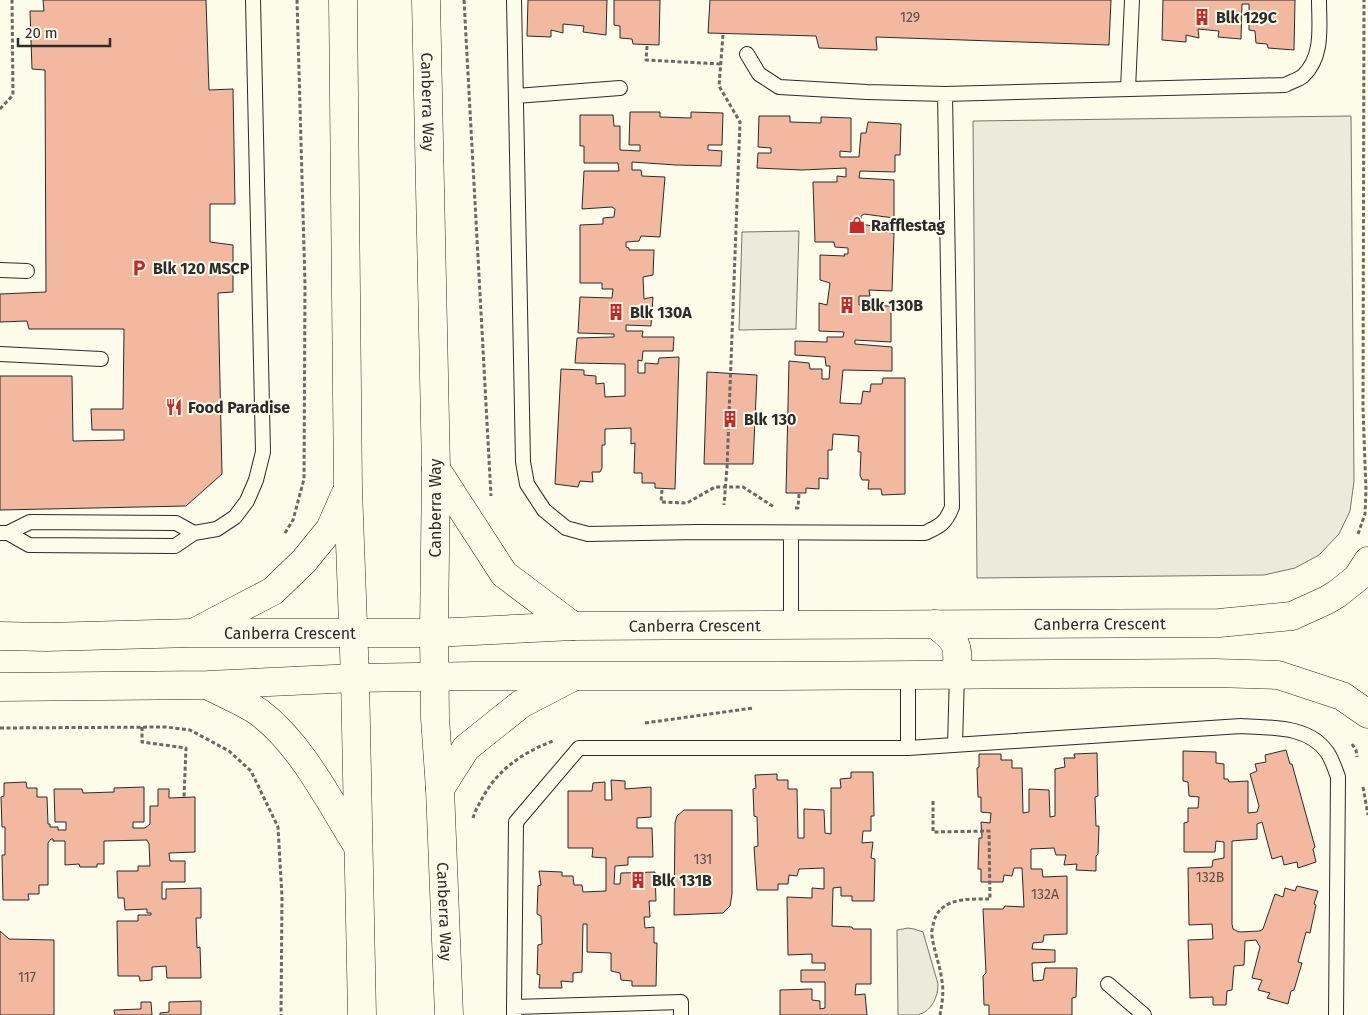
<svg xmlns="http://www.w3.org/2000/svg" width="1368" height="1015" viewBox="0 0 1368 1015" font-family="'Fira Sans',sans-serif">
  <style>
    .green { fill: #ecebdb; stroke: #74746e }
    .building { fill: #f2b8a0; stroke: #2b2b2b }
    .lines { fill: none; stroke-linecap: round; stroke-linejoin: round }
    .lane-casing { stroke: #2b2b2b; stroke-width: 16 }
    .street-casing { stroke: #2b2b2b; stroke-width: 29 }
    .path { stroke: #6a6964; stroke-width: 3; stroke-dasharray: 4 2.5; stroke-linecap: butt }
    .lane { stroke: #fdfbea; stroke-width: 14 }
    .street { stroke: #fdfbea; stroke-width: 28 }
    .labels { text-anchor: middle; stroke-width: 4; stroke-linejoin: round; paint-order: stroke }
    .number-label { font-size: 14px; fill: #5d4e48 }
    .poi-label { font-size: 16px; font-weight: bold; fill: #2b2b2b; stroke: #fdfbea; text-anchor: start }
    .street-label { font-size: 16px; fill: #2b2b2b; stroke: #fdfbea }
  </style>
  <rect width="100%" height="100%" fill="#fdfbea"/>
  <path class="green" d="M1351 116 1354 481 1350 511 1339 534 1319 555 1295 568 1264 575 977 578 973 121Z
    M799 231 796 329 739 330 742 232Z
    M908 928 914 929 923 932 938 984C938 997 932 1011 918 1015 912 1015 904 1015 898 1015L897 930Z"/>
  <path class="building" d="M43 0H206L209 90 233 89 235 204H210V242L233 245V292L218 293 222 474 186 506 0 510V376H72L73 441 124 440V430H92L91 409H123L124 329H29L27 321 0 322V294L46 292 45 70 32 69 30 11H44Z
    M528 0H607L606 35 583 32 584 26 563 24V33L551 30V37L527 36Z
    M614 0H660L659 45 633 44 632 39 620 38V26L614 25Z
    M710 0H1111L1109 45 876 37 877 50 819 48 816 36 708 33Z
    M1163 0H1295L1294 50 1268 48 1267 44 1256 43 1255 31 1249 30V4H1242L1241 39 1218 37 1219 31 1198 29 1199 38 1186 35V42L1162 40Z
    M630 112H660V117L691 118V112L723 113 722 145H708V150L722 151 721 166 676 165 632 162V170H641L642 176 665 177 660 237 641 236 639 241 626 242V247L629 248V250H654L653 275 643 277 644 299 653 297 651 326 626 325V331H643L642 337H674L673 351H643L642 361 638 360V373H645V363L658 364 659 358 679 357 675 489 655 488V483H642V473H634L635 443 631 444V428L605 429V445H602V468L600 472H592L593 482 580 481 578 487 555 484 561 369 584 370V375L596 376V384L604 383 605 397 625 396V364L575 363 577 338 614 337V334L578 333 580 297 612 298 613 289H602V283H580V225L603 224V218L614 217 615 209 612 207 582 209 584 171H619L618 163H584V146H580V115H613L614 126H620V150L640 151V145H629Z
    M759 116H790V122L821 123V117L851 118V152L840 151V157H859L861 133H866L868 122 901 124 900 155H895V172L860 171 859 178 894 180V218L864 214 861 216V224L872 226V231L894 233 892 291 869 290 870 296H859V305L891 306V342L855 340V344L892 347V371L843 370 840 403 861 404 863 391 870 392 871 384H882L883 378H905V494L882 495 881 489H868L869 480H862L860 475 861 452H858L859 436 833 434 832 450H828V479L819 478V489L806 488V493H786L789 361 809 363 810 369H822V379H829L830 366H826L825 357 795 355V341L827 342V337H843L844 332 819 331V303L827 305 830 283 820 280V255L845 256 844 254H848V248L835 247 834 242H815L813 182H837V176L846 177V168L802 170 757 168 758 153H771V148L758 147Z
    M707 372 757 375 753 464H704Z
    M1286 750 1290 764H1292L1315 847 1313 849 1316 862 1298 868 1297 862 1284 865 1282 856 1272 859 1262 822 1257 824V839L1232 841V924L1233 929 1239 932 1260 931 1263 929 1264 926 1275 894 1283 897 1285 888 1295 891 1297 886 1318 891 1314 904 1316 905 1310 933 1306 932 1298 962 1302 963 1294 990 1291 991 1288 1004 1267 998 1270 993 1258 990 1262 980 1252 978 1260 947 1256 940 1245 941 1244 965 1234 966 1232 990 1227 991 1226 1005H1213V997L1190 998 1188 940 1213 939 1212 924 1189 925 1188 868 1212 867 1213 860 1224 858V842L1216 841 1215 852H1184V823L1188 822V808H1198L1199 797 1189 796 1188 782 1183 781V751L1216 752V763L1224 764V779H1228L1229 782 1248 781V813L1257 812 1259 806 1250 774 1257 771 1255 764 1266 762 1265 755Z
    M1097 753 1098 796 1095 797 1096 826H1099L1098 854 1096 856V871L1076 870 1077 864 1064 865 1066 855H1056L1054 848 1031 849V869H1042L1043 877 1067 876V934L1044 935 1043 942 1033 943 1032 949 1055 950V962L1032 963 1033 981 1043 980 1045 968H1077L1076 997 1072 998V1015H989V1005H984L983 976 986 973 983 909H1003L1005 906 1024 907 1022 868H1014L1012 876 1004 875 1003 882H981V869H978L979 838H982L981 822 990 823 991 813 981 812V797H978L977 768 979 767V754H1001V760H1012V768H1022L1023 813 1029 812V789L1049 790 1050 817 1055 816V769L1065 767 1064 758H1075L1074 754Z
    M851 772H873L874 816H871V831H863L862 843 873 842 871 858 875 859 874 901H852V896H841V887L833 888 832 926 852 927 853 929H871V984H856L855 995 865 994 867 1015H780V990L812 989V1000L820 1001V1009L825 1008V982H801V970H825V963H812V954L788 955 787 897 812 898V888L824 889V868L799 869 797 876 789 875 788 884H778V890H757L754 847 758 846 757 817 754 816 753 789 756 788 755 775 777 774V780H788V789H797L798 838H804V809L824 810 825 833 831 834V788H841L840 779 851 778Z
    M611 780 625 781V789L651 787V817L637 818V828H652L653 857H628V865L615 866 614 884H620L621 873 655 872 656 901H649L650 917H644L645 928 654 927V943H657L656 986H632V981L621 980 620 973 611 971V953L587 952V924H583L582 972 573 973V982L561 981 562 988H539L540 975 537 974 538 945 542 944 541 916 537 914 538 886 541 885 539 871 562 872V876H573L574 885H582L583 892 606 891V858L592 857 593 848H568V791H592L593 783 605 782V800H612Z
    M26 782 27 788H37V797H47L48 824H50V827H58V830H66V822H55L54 789H82L83 793 114 792V788L144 787V822H133V828H145L150 824V806H158V789H169V798L195 797V852L169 853 170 861H185V882H162V899H166V889L201 888V918H196L197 948 200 947 201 978H167L166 966 152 967V980L140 981 139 976H118L117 921H138V915H151V913H147V909L125 910 124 898H118L117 871H138V866H150L149 844 147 840 104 841V864H97V867H80L79 864 65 865V841H53V839H51L48 843V885H39V894H28L29 900H3L2 855H5V827H2L1 797 4 796V783Z
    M684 810H732V894L730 906 723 913 674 915 675 823 677 816Z
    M0 931 9 939 54 940V1015H0Z
    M201 1001V1015H160V1013L169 1012V1002Z
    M141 1002H151L152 1015H115L114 1010 141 1009Z"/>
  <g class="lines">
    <g class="lane-casing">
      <path id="lane" d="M514 0 523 462 527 484 544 510 566 528 588 534 697 532 925 533C940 526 946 523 952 507L945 94
        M747 54 759 74 779 87 867 92 945 94 1285 85C1290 82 1298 80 1303 76 1324 56 1319 26 1319 0
        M1128 89 1132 0
        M516 96 620 88
        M0 270 27 271
        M0 354 101 359
        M1 533H8L30 522 176 523 194 533
        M8 533 29 545 175 546 194 533 217 529 235 517 247 501 256 480 263 452 253 0
        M791 533V625
        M908 675V748
        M955 745 957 674
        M1108 984 1144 1015
        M514 1007 516 822 579 748H908L1241 726C1270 728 1308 725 1327 752 1332 759 1335 769 1338 777L1336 1015
        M514 1015V1007L681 1002V1015"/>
    </g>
    <g class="street-casing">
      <g id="street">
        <path d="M343 0 348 489 355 678 362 1015"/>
        <path id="s1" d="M426 0 436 469 434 633 435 718 440 789 449 1015"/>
        <path d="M436 469 504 574 573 626"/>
        <path d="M935 624C959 643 958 644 957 674"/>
        <path d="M195 632 273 591 304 561 330 529 345 495"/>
        <path id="s2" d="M0 636 47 637 192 633H434L573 626 1219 623 1292 616 1327 600 1337 594 1357 578 1368 561"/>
        <path d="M209 686C226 695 245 702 260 713 301 744 330 802 357 845"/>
        <path d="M0 687 208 685 355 678 475 676H780L1215 673 1278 675 1342 696 1368 714"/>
        <path d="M440 789 466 748 521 704 569 679"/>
      </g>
    </g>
    <path class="path" d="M464 0 491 496
      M723 35 719 86 740 122 727 468 724 505
      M647 46 646 60 721 64
      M0 109 13 95 12 0
      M662 490 661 502 687 503 715 487H743L774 507
      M795 508H798L799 494
      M285 533 293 520 304 479 305 284 297 0
      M1358 534 1365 514 1366 490 1363 409 1364 0
      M645 723 753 708
      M142 727V742L186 748 184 797
      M0 728 166 727 190 730 229 751 251 771 278 827 282 897 281 1015
      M1352 744 1356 750 1357 757
      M1363 787 1368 815
      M933 801V832L989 831 990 899C970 899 941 897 934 921 933 926 931 931 932 936 934 951 940 965 942 981 944 992 942 1004 940 1015
      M473 818C475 811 479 804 483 797 498 769 524 752 553 741"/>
    <use href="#lane" class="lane"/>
    <use href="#street" class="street"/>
  </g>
  <defs>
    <g id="building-bare" transform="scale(1.35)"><path d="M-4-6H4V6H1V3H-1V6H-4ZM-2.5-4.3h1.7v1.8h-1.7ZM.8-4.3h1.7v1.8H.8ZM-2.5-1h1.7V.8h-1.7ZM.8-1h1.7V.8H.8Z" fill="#c62828" stroke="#fdfbea" stroke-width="2.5" paint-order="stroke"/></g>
    <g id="shop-bare" transform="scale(1.35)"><path d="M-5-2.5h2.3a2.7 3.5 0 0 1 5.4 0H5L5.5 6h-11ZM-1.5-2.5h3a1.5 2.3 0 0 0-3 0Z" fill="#c62828" stroke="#fdfbea" stroke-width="2.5" paint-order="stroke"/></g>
    <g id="parking-bare" transform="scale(1.35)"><path d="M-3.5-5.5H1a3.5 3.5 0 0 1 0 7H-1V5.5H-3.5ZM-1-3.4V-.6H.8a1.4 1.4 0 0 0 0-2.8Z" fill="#c62828" stroke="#fdfbea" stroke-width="2.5" paint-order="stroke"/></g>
    <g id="restaurant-bare" transform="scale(1.35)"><path d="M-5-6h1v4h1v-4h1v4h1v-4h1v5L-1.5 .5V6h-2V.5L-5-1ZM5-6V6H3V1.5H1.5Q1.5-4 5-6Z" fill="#c62828" stroke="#fdfbea" stroke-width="2.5" paint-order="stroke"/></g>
  </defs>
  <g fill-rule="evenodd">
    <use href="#building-bare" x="1202" y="17"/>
    <use href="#shop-bare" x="857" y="225"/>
    <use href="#parking-bare" x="139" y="268"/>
    <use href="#building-bare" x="847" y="305"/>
    <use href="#building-bare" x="616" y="312"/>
    <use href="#restaurant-bare" x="174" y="407"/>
    <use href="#building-bare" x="730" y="419"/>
    <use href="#building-bare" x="638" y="880"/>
  </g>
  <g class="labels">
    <g class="number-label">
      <text x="910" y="22">129</text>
      <text x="703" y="864">131</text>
      <text x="1210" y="882">132B</text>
      <text x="1045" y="899">132A</text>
      <text x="27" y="982">117</text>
    </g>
    <g class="poi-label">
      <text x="1216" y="23">Blk 129C</text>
      <text x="871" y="231">Rafflestag</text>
      <text x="153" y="274">Blk 120 MSCP</text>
      <text x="861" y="311">Blk 130B</text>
      <text x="630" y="318">Blk 130A</text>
      <text x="188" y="413">Food Paradise</text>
      <text x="744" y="425">Blk 130</text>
      <text x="652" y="886">Blk 131B</text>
    </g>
    <g class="street-label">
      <text dy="6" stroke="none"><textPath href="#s1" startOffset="102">Canberra Way</textPath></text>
      <text transform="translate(435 508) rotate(-90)" y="6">Canberra Way</text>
      <text dy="6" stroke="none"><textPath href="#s2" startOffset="1100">Canberra Crescent</textPath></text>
      <text dy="6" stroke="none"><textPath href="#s2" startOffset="695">Canberra Crescent</textPath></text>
      <text dy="6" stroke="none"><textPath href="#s2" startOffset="290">Canberra Crescent</textPath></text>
      <text dy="6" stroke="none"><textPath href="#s1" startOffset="912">Canberra Way</textPath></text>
    </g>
  </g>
  <path d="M18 38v8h92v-8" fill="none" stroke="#2b2b2b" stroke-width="2.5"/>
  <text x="25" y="38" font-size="15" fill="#2b2b2b" stroke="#fdfbea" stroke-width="4" paint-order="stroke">20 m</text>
</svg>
